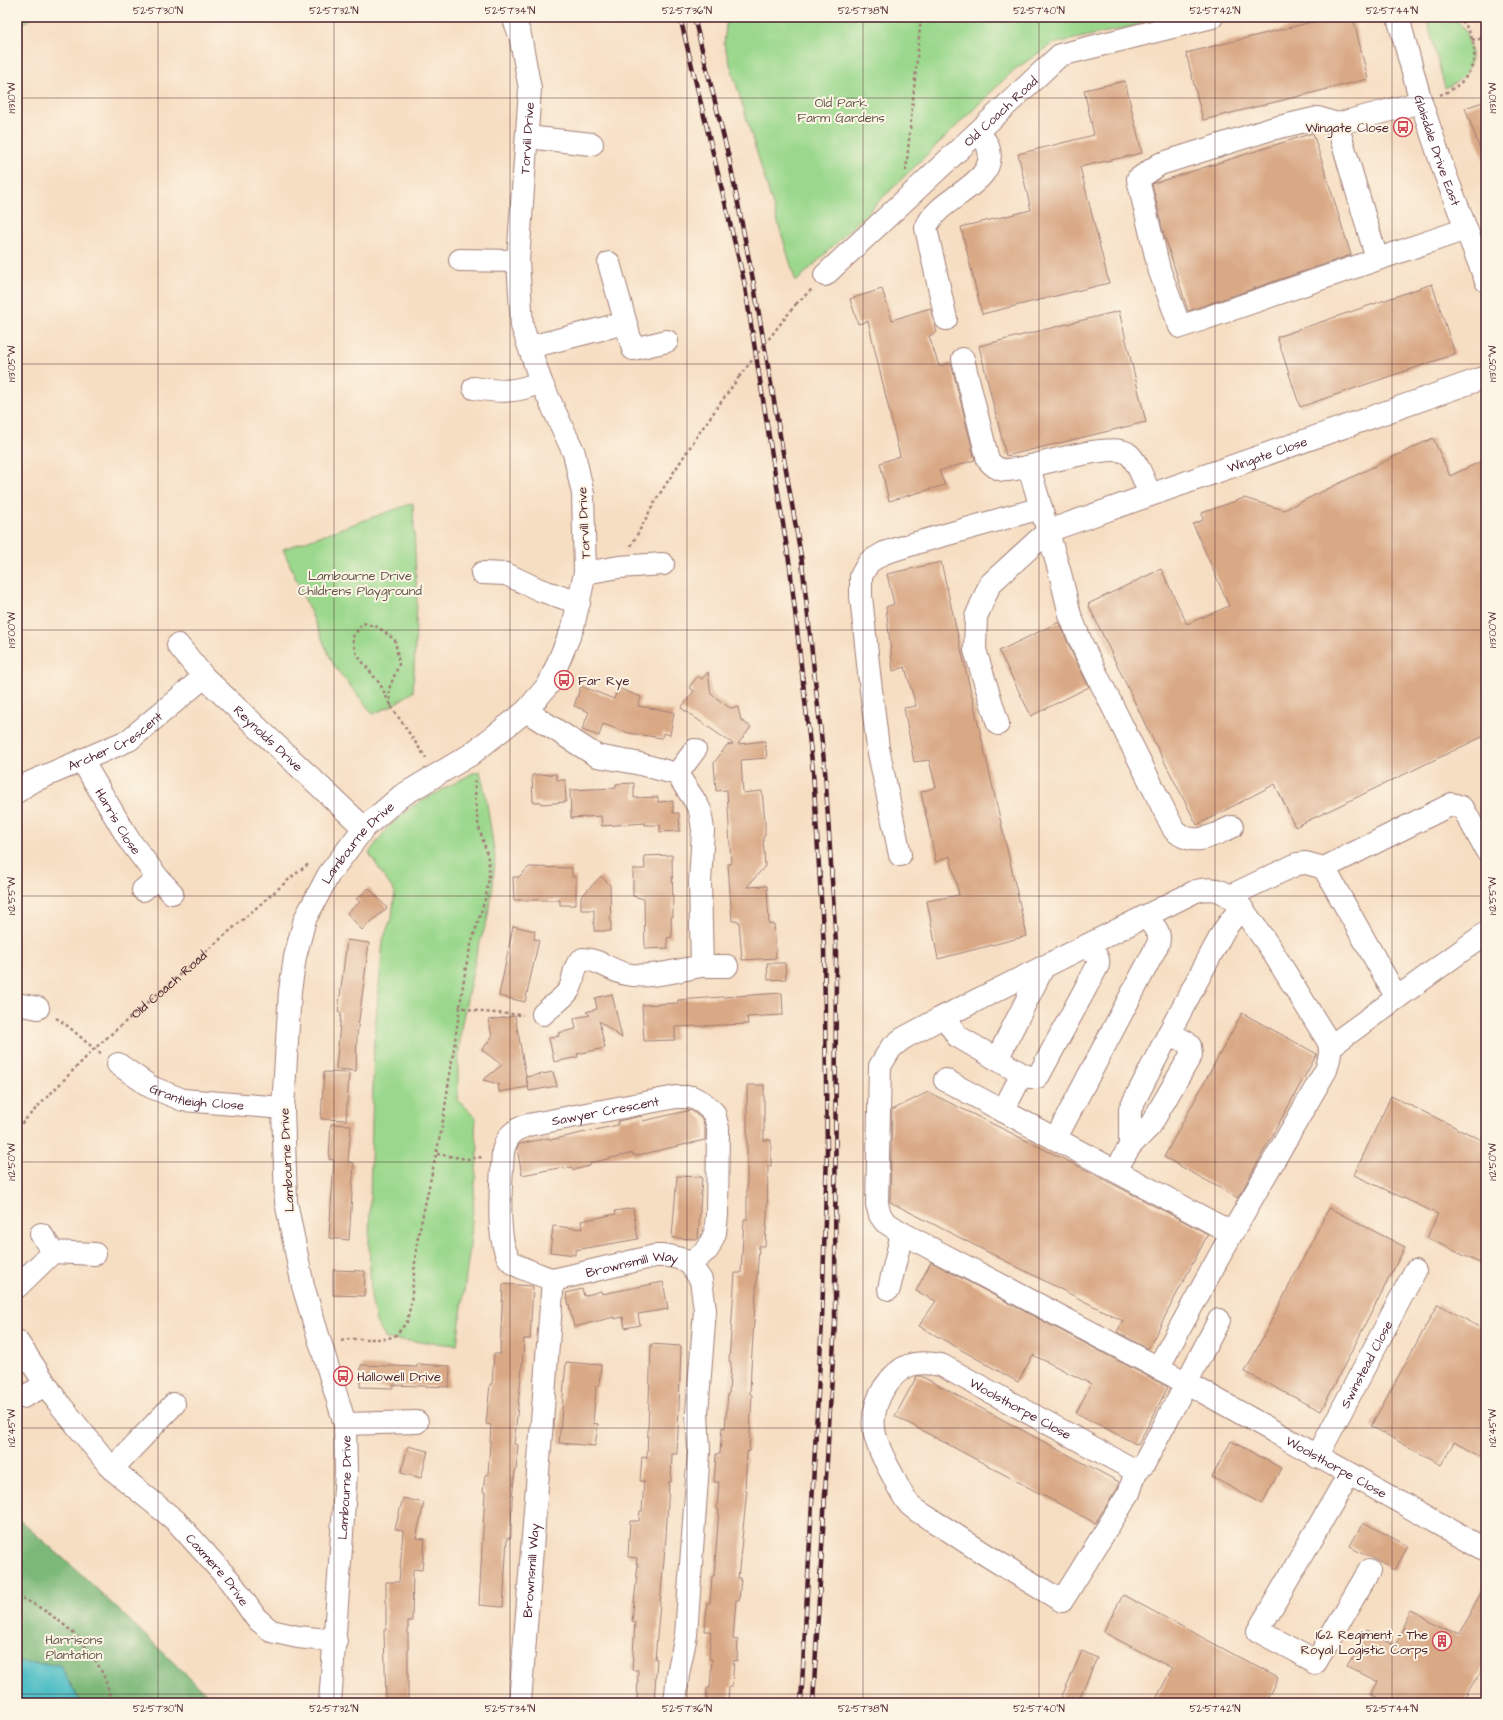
<svg xmlns="http://www.w3.org/2000/svg" width="1503" height="1720" viewBox="0 0 1503 1720" font-family="'Architects Daughter',sans-serif">
  <style>
    .green { fill: #9bd88d; stroke: #727c5c }
    .forest { fill: #7cb878; stroke: #636c52 }
    .water { fill: #51bfc6; stroke: #4e6f78 }
    .building { fill: #d9a885 }
    .lines { fill: none; stroke-linecap: round; stroke-linejoin: round }
    .minor-casing { stroke: #a07e77; stroke-width: 24 }
    .path { stroke: #a07e77; stroke-width: 2.5; stroke-dasharray: 3 3; stroke-linecap: butt }
    .minor { stroke: #fff; stroke-width: 22 }
    .rail-casing { stroke: #4a1f2b; stroke-width: 4.5 }
    .rail { stroke: #fcf5e5; stroke-width: 3; stroke-dasharray: 9; stroke-linecap: butt }
    .path-bridge { stroke: #a07e77; stroke-width: 2.5; stroke-dasharray: 3 3; stroke-linecap: butt }
    .ticks { fill: none; stroke: #4a1f2b; stroke-width: 1; stroke-opacity: 0.45 }
    .labels { text-anchor: middle; stroke-width: 4; stroke-linejoin: round; paint-order: stroke }
    .park-label { font-size: 13px; fill: #625648; stroke: #fcf5e5 }
    .street-label { font-size: 13px; fill: #4a1f2b; stroke: #fcf5e5 }
    .poi-label { font-size: 13px; fill: #4a1f2b; stroke: #fcf5e5; text-anchor: end }
    .neatline { fill: none; stroke: #4a1f2b; stroke-width: 1.5 }
    .ticks-label { font-size: 10px; text-anchor: middle; fill: #4a1f2b }
  </style>
  <rect width="100%" height="100%" fill="#fcf5e5"/>
  <filter id="ink" filterUnits="userSpaceOnUse"><feTurbulence type="fractalNoise" baseFrequency=".025" numOctaves="2"/><feDisplacementMap in="SourceGraphic" scale="8" xChannelSelector="R" yChannelSelector="G"/><feConvolveMatrix kernelMatrix="1 2 1 2 8 2 1 2 1" color-interpolation-filters="sRGB"/></filter>
  <filter id="wash" filterUnits="userSpaceOnUse"><feTurbulence type="fractalNoise" baseFrequency=".012" numOctaves="4" result="noise"/><feDisplacementMap in="SourceGraphic" scale="16" xChannelSelector="R" yChannelSelector="G"/><feGaussianBlur stdDeviation="0.9" result="paint"/><feColorMatrix in="noise" values="0 0 0 0 0 0 0 0 0 0 0 0 0 0 0 0 0 1.4 0 .05"/><feComposite in="paint" operator="in"/></filter>
  <g filter="url(#wash)">
    <rect width="100%" height="100%" fill="#f6dec3"/>
    <path class="green" d="M17 17H33L17 28Z
      M727 17H1151L1152 22 1052 44 1014 70 796 282 724 44Z
      M1426 17C1434 17 1444 15 1451 18 1460 21 1466 29 1468 39 1476 64 1468 78 1445 88Z
      M413 503 417 602 413 692 391 706 373 714 334 666 283 549Z
      M480 771 486 797 495 857 493 886 487 921 477 951 461 1028 458 1064V1100L476 1117 475 1134 478 1146 470 1246 457 1345 386 1339 376 1322 371 1296 369 1244 374 1041 383 940 392 916 395 893 369 853 388 827 411 807 473 773Z"/>
    <path class="forest" d="M17 1518 80 1573 216 1703H81L60 1665 17 1662Z"/>
    <path class="water" d="M17 1662 60 1665 81 1703H17Z"/>
    <g id="blocks">
      <path class="building" d="M1332 17H1353L1368 79 1203 120 1186 53Z
        M1125 81 1142 153 1080 167 1109 283 982 314 961 227 1031 210 1018 154 1094 135 1084 90Z
        M1486 101V160H1484L1465 108Z
        M1313 133 1351 255 1188 311 1164 234 1152 184Z
        M1432 284 1455 354 1300 407 1277 337Z
        M882 289 892 320 930 308 937 332 929 336 939 366 951 363 975 460 939 471 945 485 889 501 880 463 900 456 868 321 858 324 850 299Z
        M1119 311 1146 422 1006 456 979 346Z
        M1433 438 1450 476 1486 459V735L1295 827 1275 784 1197 825 1148 730 1088 604 1161 569 1187 624 1229 606 1193 524 1203 520 1202 513 1244 498 1284 510Z
        M941 562 1027 936 938 959 927 901 959 895 950 856 936 862 921 792 936 787 929 760 914 762 904 708 916 706 905 667 893 671 886 607 894 604 887 574Z
        M1059 622 1072 653 1089 687 1031 716 999 651Z
        M708 672 711 694 730 708 738 707 741 720 751 727 738 744 765 741 767 758 741 760 743 793 762 791 765 822V836L763 837 765 866 747 887 767 886 769 924H774L776 958 742 960 739 921H732L728 864H731L727 790 716 791 714 763 727 745 733 744 681 708 694 691 689 687 698 676 702 679Z
        M581 686 614 699 618 688 641 697 638 706 674 712 670 735 663 733 662 738 629 733 603 724 599 736 582 730 589 712 574 706Z
        M556 774 557 780H565L566 802 541 804V802H533L532 775Z
        M634 783V798L658 797V802L673 801V813H679L680 831 660 832V825H645V823L602 826 601 816 571 818 570 790 616 788V784Z
        M672 855 673 917H671L672 937 667 938 668 948 645 949 644 899 633 896V869H645L644 856Z
        M529 867 572 868V877H576V905H560V900H514L513 877H519Z
        M601 876 610 885 611 931H594V910H581V897Z
        M369 888 387 908 362 930 347 913 360 902 356 899Z
        M513 926 535 931 534 939 539 940 525 1002 499 996Z
        M347 940 369 943 357 1035 356 1071 336 1069 341 1013 338 1012Z
        M767 963H785L786 979 768 980Z
        M782 993 783 1015 747 1017 748 1024 675 1027V1040L644 1041 642 1005 678 1003V1000Z
        M612 994 622 1038 599 1021 605 1048 577 1054 578 1057 554 1062 549 1038 559 1036 558 1033 576 1029 574 1018 590 1015 586 1012 597 1009 595 998Z
        M1242 1013 1317 1054 1238 1198 1164 1157Z
        M515 1016 528 1087 499 1092 498 1084 483 1080 502 1065 482 1050 492 1037 489 1020Z
        M324 1072 349 1073 346 1120 321 1119Z
        M553 1072 557 1086 529 1091 526 1077Z
        M747 1085H764V1140H771V1166H768L767 1214 765 1246H759L751 1367 750 1394 752 1395 749 1451H747L745 1490H747L738 1578H741L739 1600H736L733 1639 738 1640 737 1661 734 1660 732 1687H729L728 1703H706L707 1688H710L712 1659H709L711 1631H705L707 1603H710L712 1576H714L719 1510 717 1509 719 1482H714L716 1454H720L722 1427 725 1428 728 1393H729L731 1362 729 1361 735 1273H741L744 1219H747Z
        M928 1092 1090 1172 1208 1234 1148 1349 1117 1332 1123 1321 890 1202 892 1110Z
        M1391 1096 1486 1142V1266L1427 1238 1438 1214 1354 1175Z
        M691 1110 703 1120 705 1130V1140L634 1156 633 1153 590 1163V1166L573 1170 572 1167 564 1169V1167L522 1175 517 1148 519 1144 549 1138 550 1140 618 1125V1121L642 1116 643 1121Z
        M331 1124 351 1125 348 1162 354 1163 349 1240 329 1238 334 1160 329 1159Z
        M677 1176 702 1177 698 1239 672 1238Z
        M633 1208 638 1239 575 1250V1255L550 1252 553 1226 583 1229 581 1221 616 1214 615 1211Z
        M1329 1208 1405 1247 1321 1411 1245 1372Z
        M931 1262 1168 1387 1138 1445 1076 1413 1091 1384 1033 1355 1018 1382 919 1326 936 1301 916 1291Z
        M333 1270 365 1271 364 1296 333 1295Z
        M663 1282 668 1309 638 1314 640 1325 625 1328 623 1317 614 1319V1317L574 1327 566 1293 582 1289 584 1296 601 1291 602 1294Z
        M503 1284 533 1286 530 1339H524L522 1368 514 1444 518 1445 516 1471H515L512 1498 511 1538H507L503 1607 479 1605 485 1492H483L485 1475H488L491 1425 486 1424 490 1384H492L494 1354H500Z
        M1438 1304 1486 1331V1460L1454 1442 1441 1465 1371 1426Z
        M651 1344 681 1346 679 1407 677 1454H672L671 1482H669L666 1537 655 1659H657L654 1703H637L638 1670H632L635 1622 632 1621 638 1564H636L637 1558 628 1557 630 1521H639L640 1511H642L644 1481H640L642 1457 647 1458Z
        M566 1362 601 1365 599 1386H596L593 1423 598 1424 595 1446 559 1443Z
        M417 1364 450 1366 449 1387 393 1385V1388L360 1387 361 1365 417 1367Z
        M917 1376H921L1119 1482 1118 1488 1095 1523 895 1416Z
        M1231 1441 1281 1468 1262 1504 1212 1477Z
        M408 1446 428 1451 421 1478 401 1473Z
        M403 1498 424 1503 416 1538 425 1539 422 1570 413 1569 412 1621H408V1703H386L384 1630H386V1582H399L403 1531 395 1529Z
        M1363 1522 1408 1546 1395 1570 1350 1546Z
        M1486 1583V1661L1464 1703H1387L1370 1694 1377 1681 1348 1666 1366 1631 1395 1646 1412 1612 1459 1635Z
        M1123 1595 1278 1678 1265 1703H1154L1172 1668 1103 1632Z
        M1082 1651 1097 1658 1077 1703H1059Z"/>
    </g>
  </g>
  <g filter="url(#ink)">
    <use href="#blocks" fill-opacity="0" stroke="#a07e77" stroke-width="1"/>
    <g class="lines">
      <g class="minor-casing">
        <g id="minor">
          <path id="s2" d="M1398 17 1421 102 1444 171 1486 281"/>
          <path d="M1337 124 1318 118 1271 129 1160 164 1138 179 1159 269 1180 327 1466 229"/>
          <path d="M527 137 592 144"/>
          <path d="M1377 259 1337 124 1421 102"/>
          <path d="M460 260 518 261"/>
          <path d="M609 263 633 349 667 341"/>
          <path id="s3" d="M825 275 1060 55 1212 17"/>
          <path d="M946 319 926 228C937 196 1004 183 987 144 985 140 981 136 978 132"/>
          <path d="M530 347 625 323"/>
          <path d="M963 359 988 460C992 465 996 469 1003 470 1007 471 1011 469 1015 469 1038 466 1110 442 1127 453 1136 458 1146 485 1150 495"/>
          <path d="M474 388C501 392 515 393 541 382"/>
          <path d="M1029 467 1060 573 1070 615 1083 647 1174 830C1194 848 1211 836 1232 827"/>
          <path d="M482 573 506 574 540 590 579 603"/>
          <path d="M585 573 619 567 663 564"/>
          <path id="s4" d="M178 645 204 677 364 828"/>
          <path d="M526 711 597 756 636 763 677 774 693 798 700 810 703 830 700 882 702 966C678 970 650 979 626 974 611 971 598 959 583 959 572 965 575 980 569 990 563 999 551 1006 543 1014"/>
          <path id="s5" d="M998 724 975 650 976 617 990 584 1048 531 1486 377"/>
          <path id="s6" d="M83 762 129 840 158 878 172 893"/>
          <path d="M677 774 695 750"/>
          <path id="s7" d="M17 792 29 783 129 740 204 677"/>
          <path d="M900 855 878 748 869 673 861 596V576L869 562 884 553 916 543 1041 508"/>
          <path d="M1324 868 1397 998"/>
          <path d="M143 890 158 878"/>
          <path d="M1230 896 1297 864 1306 863 1324 868 1452 804 1461 807 1464 810 1486 850"/>
          <path id="s8" d="M1241 907C1226 892 1218 886 1196 891L939 1019 902 1039 891 1048 880 1066 877 1204 880 1215 885 1222 902 1233 1187 1383 1486 1550"/>
          <path d="M702 966H727"/>
          <path d="M17 1004 38 1008"/>
          <path d="M945 1017 957 1036 1022 1074 1030 1077H1037L1039 1075 1098 965C1100 957 1092 951 1087 946"/>
          <path d="M1331 1046 1486 933"/>
          <path d="M997 1059 1043 968"/>
          <path id="s9" d="M118 1064 151 1087 183 1100 283 1108"/>
          <path d="M945 1080 1232 1233"/>
          <path d="M1003 1111 1022 1074"/>
          <path d="M1056 1138 1158 944C1162 931 1153 925 1144 917"/>
          <path d="M1130 1146V1109L1169 1033"/>
          <path d="M1116 1170 1130 1146 1150 1126 1191 1055 1190 1046 1186 1042 1169 1033 1224 930 1241 907 1269 946 1328 1041C1332 1051 1329 1060 1326 1070L1232 1233 1158 1368"/>
          <path d="M41 1234 53 1252 95 1254"/>
          <path id="s10" d="M553 1280 655 1256H670L681 1259 690 1264 701 1280 705 1310 697 1413 699 1451 686 1635 678 1674 675 1703"/>
          <path id="s11" d="M553 1280C542 1275 519 1269 511 1261 494 1243 502 1176 503 1151 507 1136 513 1130 528 1125L676 1097H692L703 1103 714 1113 718 1128 717 1215 715 1233 708 1249 690 1264"/>
          <path d="M17 1287 53 1252"/>
          <path d="M889 1289 902 1233"/>
          <path id="s12" d="M17 1341 57 1401 112 1469 176 1521 230 1581 256 1618 271 1631 298 1637 336 1641"/>
          <path d="M23 1397 46 1385"/>
          <path d="M345 1424 417 1422"/>
          <path id="s13" d="M1317 1457 1415 1271"/>
          <path d="M112 1469 174 1404"/>
          <path id="s14" d="M1136 1471 1129 1493 1062 1601C1023 1578 985 1555 948 1530 937 1523 920 1514 910 1505 903 1498 897 1485 893 1476 876 1445 864 1421 884 1388 900 1364 914 1360 941 1365L1136 1471 1144 1464 1219 1320"/>
          <path d="M1349 1474 1258 1631 1316 1662 1369 1571"/>
          <path id="s15" d="M330 1703 342 1534 346 1472 345 1424 303 1286 286 1202 283 1108 290 991 295 957 305 919 329 874 364 828 401 796 470 755 526 711 549 684 573 627 585 573 583 494 574 453 541 382 522 326 518 261 530 89 520 35 513 17"/>
          <path id="s16" d="M520 1703 553 1280"/>
        </g>
      </g>
      <g class="path">
        <path d="M1472 40 1486 38"/>
        <path d="M1440 95C1465 86 1482 63 1471 36 1467 27 1465 22 1456 17"/>
        <path d="M906 171 921 17"/>
        <path d="M796 304 812 289"/>
        <path d="M631 546 657 498 699 433 739 377"/>
        <path d="M391 706 389 689 399 664 395 640 378 627 363 623 352 638 357 655 380 684 391 706 426 758"/>
        <path d="M460 1006C463 985 466 962 472 941 479 917 489 894 489 870 489 852 481 839 478 822 475 807 476 792 474 777"/>
        <path d="M56 1018C73 1028 85 1043 102 1054"/>
        <path id="s1" d="M17 1128 94 1049 294 875 310 863"/>
        <path d="M437 1154 467 1159 483 1157"/>
        <path d="M341 1341 349 1339H386L395 1336 407 1322 411 1303 417 1242 442 1127 460 1007 482 1012 523 1015"/>
        <path d="M17 1596C61 1615 105 1654 111 1703"/>
      </g>
      <use href="#minor" class="minor"/>
      <g class="rail-casing">
        <path id="rail" d="M680 17 744 281 790 567 813 771 824 946 827 1151 822 1321 801 1703
          M694 17 729 158 753 280 802 562 825 770 836 944 835 1322 813 1703"/>
      </g>
      <use href="#rail" class="rail"/>
      <path class="path-bridge" d="M739 377 796 304"/>
    </g>
  </g>
  <path class="ticks" d="M158 17V1703M334 17V1703M510 17V1703M687 17V1703M863 17V1703M1039 17V1703M1215 17V1703M1392 17V1703M17 98H1486M17 364H1486M17 630H1486M17 896H1486M17 1162H1486M17 1428H1486M17 1694H1486"/>
  <defs>
    <g id="bus-ring" transform="scale(1)"><circle r="9.5" fill="#fcf5e5" stroke="#d1495b" stroke-width="1.5"/><path d="M-5-6H5V4H4V6H2V4H-2V6H-4V4H-5ZM-3.5-4V0h7V-4ZM-3.5 1.2v1.5H-2V1.2ZM2 1.2v1.5H3.5V1.2Z" fill="#d1495b"/></g>
    <g id="building-ring" transform="scale(1)"><circle r="9.5" fill="#fcf5e5" stroke="#d1495b" stroke-width="1.5"/><path d="M-4-6H4V6H1V3H-1V6H-4ZM-2.5-4.3h1.7v1.8h-1.7ZM.8-4.3h1.7v1.8H.8ZM-2.5-1h1.7V.8h-1.7ZM.8-1h1.7V.8H.8Z" fill="#d1495b"/></g>
  </defs>
  <g fill-rule="evenodd">
    <use href="#bus-ring" x="1403" y="127"/>
    <use href="#bus-ring" x="564" y="680"/>
    <use href="#bus-ring" x="343" y="1376"/>
    <use href="#building-ring" x="1442" y="1641"/>
  </g>
  <g class="labels">
    <g class="park-label">
      <text x="841" y="107">Old Park<tspan x="841" dy="15">Farm Gardens</tspan></text>
      <text x="360" y="580">Lambourne Drive<tspan x="360" dy="15">Childrens Playground</tspan></text>
      <text x="74" y="1644">Harrisons<tspan x="74" dy="15">Plantation</tspan></text>
    </g>
    <g class="street-label">
      <text dy="5" stroke="none"><textPath href="#s3" startOffset="240">Old Coach Road</textPath></text>
      <text dy="5" stroke="none"><textPath href="#s15" startOffset="1703">Torvill Drive</textPath></text>
      <text dy="5" stroke="none"><textPath href="#s2" startOffset="139">Glaisdale Drive East</textPath></text>
      <text dy="5" stroke="none"><textPath href="#s5" startOffset="457">Wingate Close</textPath></text>
      <text transform="translate(583 523) rotate(-93)" y="5">Torvill Drive</text>
      <text dy="5" stroke="none"><textPath href="#s4" startOffset="130">Reynolds Drive</textPath></text>
      <text dy="5" stroke="none"><textPath href="#s7" startOffset="111">Archer Crescent</textPath></text>
      <text dy="5" stroke="none"><textPath href="#s6" startOffset="69">Harris Close</textPath></text>
      <text dy="5" stroke="none"><textPath href="#s15" startOffset="888">Lambourne Drive</textPath></text>
      <text dy="5" stroke="none"><textPath href="#s1" startOffset="209">Old Coach Road</textPath></text>
      <text dy="5" stroke="none"><textPath href="#s9" startOffset="88">Grantleigh Close</textPath></text>
      <text dy="5" stroke="none"><textPath href="#s11" startOffset="275">Sawyer Crescent</textPath></text>
      <text transform="translate(286 1160) rotate(-93)" y="5">Lambourne Drive</text>
      <text dy="5" stroke="none"><textPath href="#s10" startOffset="81">Brownsmill Way</textPath></text>
      <text dy="5" stroke="none"><textPath href="#s13" startOffset="105">Swinstead Close</textPath></text>
      <text dy="5" stroke="none"><textPath href="#s14" startOffset="615">Woolsthorpe Close</textPath></text>
      <text dy="5" stroke="none"><textPath href="#s8" startOffset="1087">Woolsthorpe Close</textPath></text>
      <text dy="5" stroke="none"><textPath href="#s15" startOffset="216">Lambourne Drive</textPath></text>
      <text dy="5" stroke="none"><textPath href="#s12" startOffset="306">Caxmere Drive</textPath></text>
      <text dy="5" stroke="none"><textPath href="#s16" startOffset="133">Brownsmill Way</textPath></text>
    </g>
    <g class="poi-label">
      <text x="1389" y="132">Wingate Close</text>
      <text x="578" y="685" text-anchor="start">Far Rye</text>
      <text x="357" y="1381" text-anchor="start">Hallowell Drive</text>
      <text x="1428" y="1639">162 Regiment - The<tspan x="1428" dy="15">Royal Logistic Corps</tspan></text>
    </g>
  </g>
  <rect width="1503" height="1720" fill="none" stroke="#fcf5e5" stroke-width="44"/>
  <rect x="22" y="22" width="1459" height="1676" class="neatline"/>
  <g class="ticks-label">
    <text x="158" y="14">52°57'30"N</text>
    <text x="334" y="14">52°57'32"N</text>
    <text x="510" y="14">52°57'34"N</text>
    <text x="687" y="14">52°57'36"N</text>
    <text x="863" y="14">52°57'38"N</text>
    <text x="1039" y="14">52°57'40"N</text>
    <text x="1215" y="14">52°57'42"N</text>
    <text x="1392" y="14">52°57'44"N</text>
    <text transform="translate(1492 98) rotate(-90)" y="4">1°13'10"W</text>
    <text transform="translate(11 98) rotate(-90)" y="4">1°13'10"W</text>
    <text transform="translate(1492 364) rotate(-90)" y="4">1°13'05"W</text>
    <text transform="translate(11 364) rotate(-90)" y="4">1°13'05"W</text>
    <text transform="translate(1492 630) rotate(-90)" y="4">1°13'00"W</text>
    <text transform="translate(11 630) rotate(-90)" y="4">1°13'00"W</text>
    <text transform="translate(1492 896) rotate(-90)" y="4">1°12'55"W</text>
    <text transform="translate(11 896) rotate(-90)" y="4">1°12'55"W</text>
    <text transform="translate(1492 1162) rotate(-90)" y="4">1°12'50"W</text>
    <text transform="translate(11 1162) rotate(-90)" y="4">1°12'50"W</text>
    <text transform="translate(1492 1428) rotate(-90)" y="4">1°12'45"W</text>
    <text transform="translate(11 1428) rotate(-90)" y="4">1°12'45"W</text>
    <text x="158" y="1712">52°57'30"N</text>
    <text x="334" y="1712">52°57'32"N</text>
    <text x="510" y="1712">52°57'34"N</text>
    <text x="687" y="1712">52°57'36"N</text>
    <text x="863" y="1712">52°57'38"N</text>
    <text x="1039" y="1712">52°57'40"N</text>
    <text x="1215" y="1712">52°57'42"N</text>
    <text x="1392" y="1712">52°57'44"N</text>
  </g>
</svg>
